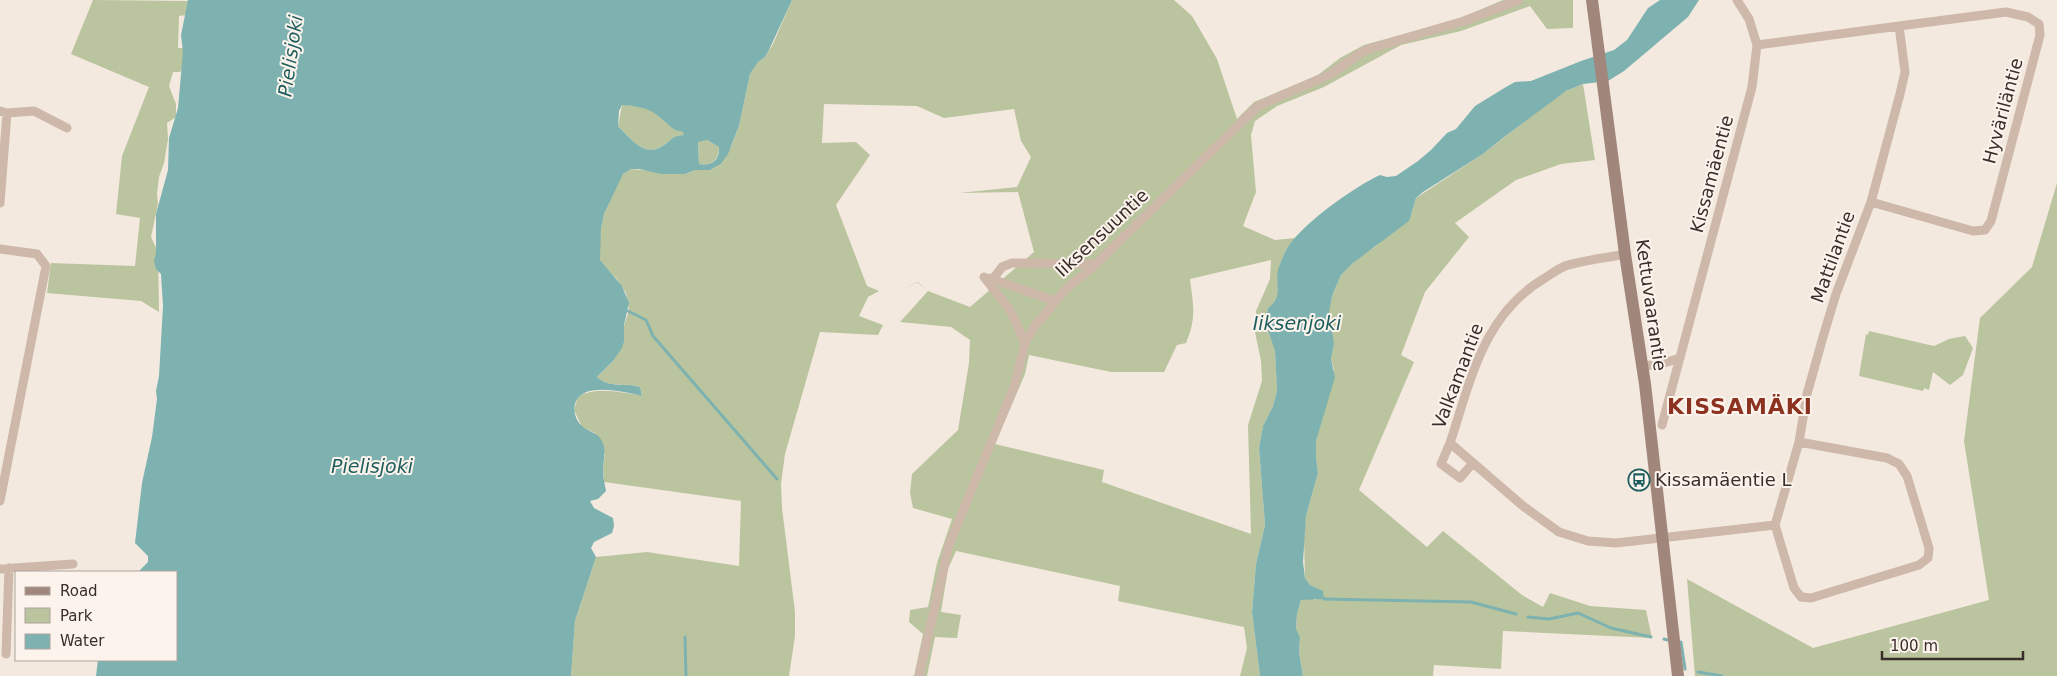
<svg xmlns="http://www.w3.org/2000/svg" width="2057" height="676" viewBox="0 0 2057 676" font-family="'DejaVu Sans',sans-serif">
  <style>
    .green { fill: #bac49e; fill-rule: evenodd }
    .water { fill: #7db2b1; fill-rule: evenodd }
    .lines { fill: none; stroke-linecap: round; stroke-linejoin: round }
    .stream { stroke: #7db2b1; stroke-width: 3 }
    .street { stroke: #cdb8aa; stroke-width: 9 }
    .secondary { stroke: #a1867b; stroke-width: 12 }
    .labels { text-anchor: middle; stroke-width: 4; stroke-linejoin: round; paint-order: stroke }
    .street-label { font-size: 18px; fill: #3a2e2a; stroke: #fbf3ec }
    .poi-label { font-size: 18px; fill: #3a2e2a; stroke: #fbf3ec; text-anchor: start }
    .water-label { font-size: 19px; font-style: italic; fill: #1e5d5d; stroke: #fbf3ec }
    .district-label { font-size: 22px; font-weight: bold; letter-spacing: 1px; fill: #8c3220; stroke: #fbf3ec }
  </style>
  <rect width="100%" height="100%" fill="#f4e9df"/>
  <path class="green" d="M93 0 188 1 186 15 179 16 178 48H185V66L180 72H173L169 86 176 104V117L167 123 168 139 164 163 159 177 157 194 158 204 151 237 158 252 159 312 141 301 47 293 51 263 135 266 140 218 116 214 122 156 149 87 71 54Z
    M792 0H1174L1192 16 1217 59 1237 119 1254 102 1318 75 1340 58 1364 45 1458 19 1503 0H1573V28L1547 29 1530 6 1461 31 1401 45 1324 87 1277 106 1255 121 1251 135 1256 192 1243 226 1275 240 1295 238 1286 250 1280 264 1278 272V296L1275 303 1268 308 1265 322 1275 350 1277 391 1273 406 1263 426 1259 448 1265 525 1256 564 1252 612 1260 676H1240L1247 648 1244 627 1118 601 1120 586 956 551 948 569 941 612 961 615 957 638 935 637 927 676H914L923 634 909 622 910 610 928 607 937 563 952 519 913 508 910 493 912 474 958 430 969 363 970 340 951 327 900 322 928 291 917 282 904 289 879 291 868 297 859 316 883 325 878 335 820 332 785 454 781 484 782 508 795 612V636L789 676H571L575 621 596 557 647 552 739 566 741 501 604 482 603 470 605 454 595 433 582 427 574 410 578 396C600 386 619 393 642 395L640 387C625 382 610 389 597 377L613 361 629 310 626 293 616 278 605 267 600 260 599 252 601 229 604 214 619 180 623 174 631 169 685 174 695 170H710L721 164 731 147 739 126 750 74 758 62 765 57 773 44ZM824 104 917 106 944 118 1014 109 1021 141 1031 157 1017 187 959 193 1018 192 1034 252 970 307 928 291 918 282 904 289 879 291 867 286 836 205 870 155 856 142 822 143ZM1271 260 1270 279 1256 311 1255 332 1261 361 1262 381 1248 425 1251 534 1102 482 1104 470 995 444 1025 374 1029 355 1111 372H1164L1177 345 1186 343C1197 317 1193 305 1190 279Z
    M1583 84 1595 160 1561 164 1516 180 1455 223 1469 237 1425 292 1401 355 1414 362 1359 490 1427 547 1443 531 1522 595 1543 607 1550 593 1590 606 1646 610 1652 638 1503 631 1501 669 1434 665 1433 676H1303L1299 652 1300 637 1296 630 1297 614 1301 600 1309 598 1316 600V588L1310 585 1305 578 1304 539 1306 516 1318 473 1316 457V441L1334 369 1331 359 1334 344 1328 318V310L1332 296 1341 275 1359 257 1375 247 1411 214 1416 198 1483 154 1551 101 1566 91Z
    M622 105C633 106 644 106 654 112 665 119 670 131 684 132V135C671 136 673 139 664 145 645 159 631 139 618 126Z
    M707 140 719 147C719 160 712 166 699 164L698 141Z
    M2057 183V676H1695L1687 579 1813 648 1989 600 1964 441 1980 318 2032 267Z
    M1869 331 1934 346 1949 339 1965 336 1973 348 1963 375 1950 385 1933 372 1929 390 1924 388 1923 391 1859 376 1866 334 1868 335Z"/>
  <path class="water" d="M188 0H792L769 50 765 57 758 62 750 74 739 126 728 154 721 164 710 170H695L685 174H661L639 169H631L623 174 604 214 601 229 600 260 622 286 629 303 624 325V341L622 348 613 361 597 377C610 389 625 382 640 387L642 396C625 392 581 381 575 404 573 411 576 420 581 425 587 432 597 431 602 441 607 451 603 461 603 472 603 478 605 485 606 491L598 499 590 501 594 508 613 518 614 526 612 533 594 542 591 548 596 557 575 621 571 676H96L98 660H176V572H138L148 562V556L135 543 142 483 152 437 157 399 156 391 159 376 163 306 161 274 156 269 154 261 156 253V214L168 170 169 138 178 108 183 52 181 35ZM622 105C634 106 647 107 657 115 667 122 671 131 683 132L684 135C671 136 673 139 664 145 645 159 631 139 618 126L619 111ZM707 140 719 147C720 160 712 166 699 164L698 142Z
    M1660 0H1699L1688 17 1624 71 1608 81 1583 84 1566 91 1503 138 1483 154 1423 192 1416 198 1409 221 1353 263 1341 275 1332 296 1328 318 1333 336 1334 344 1331 359 1335 377 1316 441V457L1318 473 1306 516 1303 562 1305 578 1310 585 1323 591 1324 599 1301 600 1297 614 1296 629 1300 637 1299 652 1303 676H1260L1252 612 1256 564 1265 525 1259 448 1263 426 1273 406 1277 391 1275 351 1265 322 1268 308C1284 296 1275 286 1278 270 1280 263 1283 257 1285 252 1298 226 1354 187 1380 175L1387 177 1396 176 1418 161 1431 150 1447 133 1456 129 1475 106 1506 87 1515 82 1531 81 1581 61 1614 50 1627 40 1648 8Z"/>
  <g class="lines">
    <path class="stream" d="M628 311 646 320 653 336 777 479
      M1324 599 1471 602 1516 614
      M1528 617 1549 619 1578 613 1611 628 1651 637
      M685 637 686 676
      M1664 639 1667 640
      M1681 642 1685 669
      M1698 672 1722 676"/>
    <path class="street" d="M0 111 7 113 34 111 67 128
      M1871 202 1973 231 1985 230 1991 221 2040 35 2039 24 2028 17 2006 12 1899 26
      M0 203 7 113
      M0 249 37 254 46 266 0 501
      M1625 254C1606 258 1584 260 1565 266 1558 269 1551 274 1545 278 1483 314 1471 380 1450 443L1523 506 1559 532 1588 541 1616 543 1775 525 1799 442 1807 394 1823 337 1836 294 1871 202 1900 94 1905 72 1899 26 1757 45
      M984 277 1010 310 1025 343
      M989 278 1055 301
      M993 279 1002 267 1012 263 1096 264
      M1642 366 1661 364 1680 358
      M1662 425 1752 87 1757 45 1749 19 1737 0
      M1450 443 1441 464 1460 478 1472 464
      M1775 525 1794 588 1801 597 1811 598 1919 565 1928 558 1929 548 1907 476 1899 464 1887 458 1799 442
      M0 569 73 564
      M6 654 9 568
      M919 676 949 545 1014 387 1025 343 1035 326 1065 290 1096 264 1258 106 1331 74 1362 52 1372 48 1464 21 1519 0"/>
    <path class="secondary" d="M1592 0 1625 254 1645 384 1678 676"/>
  </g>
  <defs>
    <g id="bus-ring" transform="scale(1.125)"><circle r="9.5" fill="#fbf3ec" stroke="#1e5d5d" stroke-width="1.5"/><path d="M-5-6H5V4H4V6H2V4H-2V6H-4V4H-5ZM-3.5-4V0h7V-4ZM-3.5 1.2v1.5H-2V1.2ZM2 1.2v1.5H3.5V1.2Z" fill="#1e5d5d"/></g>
  </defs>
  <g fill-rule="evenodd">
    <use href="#bus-ring" x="1639" y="480"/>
  </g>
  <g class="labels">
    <g class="street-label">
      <text transform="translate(2003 111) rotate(-75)" y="6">Hyväriläntie</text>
      <text transform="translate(1712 174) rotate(-75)" y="6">Kissamäentie</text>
      <text transform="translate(1102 233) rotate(-43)" y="6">Iiksensuuntie</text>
      <text transform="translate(1833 257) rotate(-70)" y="6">Mattilantie</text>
      <text transform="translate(1651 305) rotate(82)" y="6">Kettuvaarantie</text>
      <text transform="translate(1458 376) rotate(-69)" y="6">Valkamantie</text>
    </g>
    <g class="poi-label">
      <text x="1655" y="486">Kissamäentie L</text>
    </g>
    <g class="water-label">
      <text transform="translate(290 56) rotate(-82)" y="7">Pielisjoki</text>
      <text x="1297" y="330">Iiksenjoki</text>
      <text x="372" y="473">Pielisjoki</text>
    </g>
    <g class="district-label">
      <text x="1740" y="414">KISSAMÄKI</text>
    </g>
  </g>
  <rect x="15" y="571" width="162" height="90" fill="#fbf3ec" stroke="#aea49e"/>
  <rect x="25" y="587" width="25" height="8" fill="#a1867b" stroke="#aea49e"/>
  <text x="60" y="596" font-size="15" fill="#3a2e2a">Road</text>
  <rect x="25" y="608" width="25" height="15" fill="#bac49e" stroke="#aea49e"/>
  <text x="60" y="621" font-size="15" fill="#3a2e2a">Park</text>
  <rect x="25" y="634" width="25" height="15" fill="#7db2b1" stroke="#aea49e"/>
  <text x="60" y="646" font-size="15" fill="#3a2e2a">Water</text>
  <path d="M1882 651v8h141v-8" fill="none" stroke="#3a2e2a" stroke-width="2.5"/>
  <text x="1890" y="651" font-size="15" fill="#3a2e2a" stroke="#fbf3ec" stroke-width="4" paint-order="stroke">100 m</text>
</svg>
